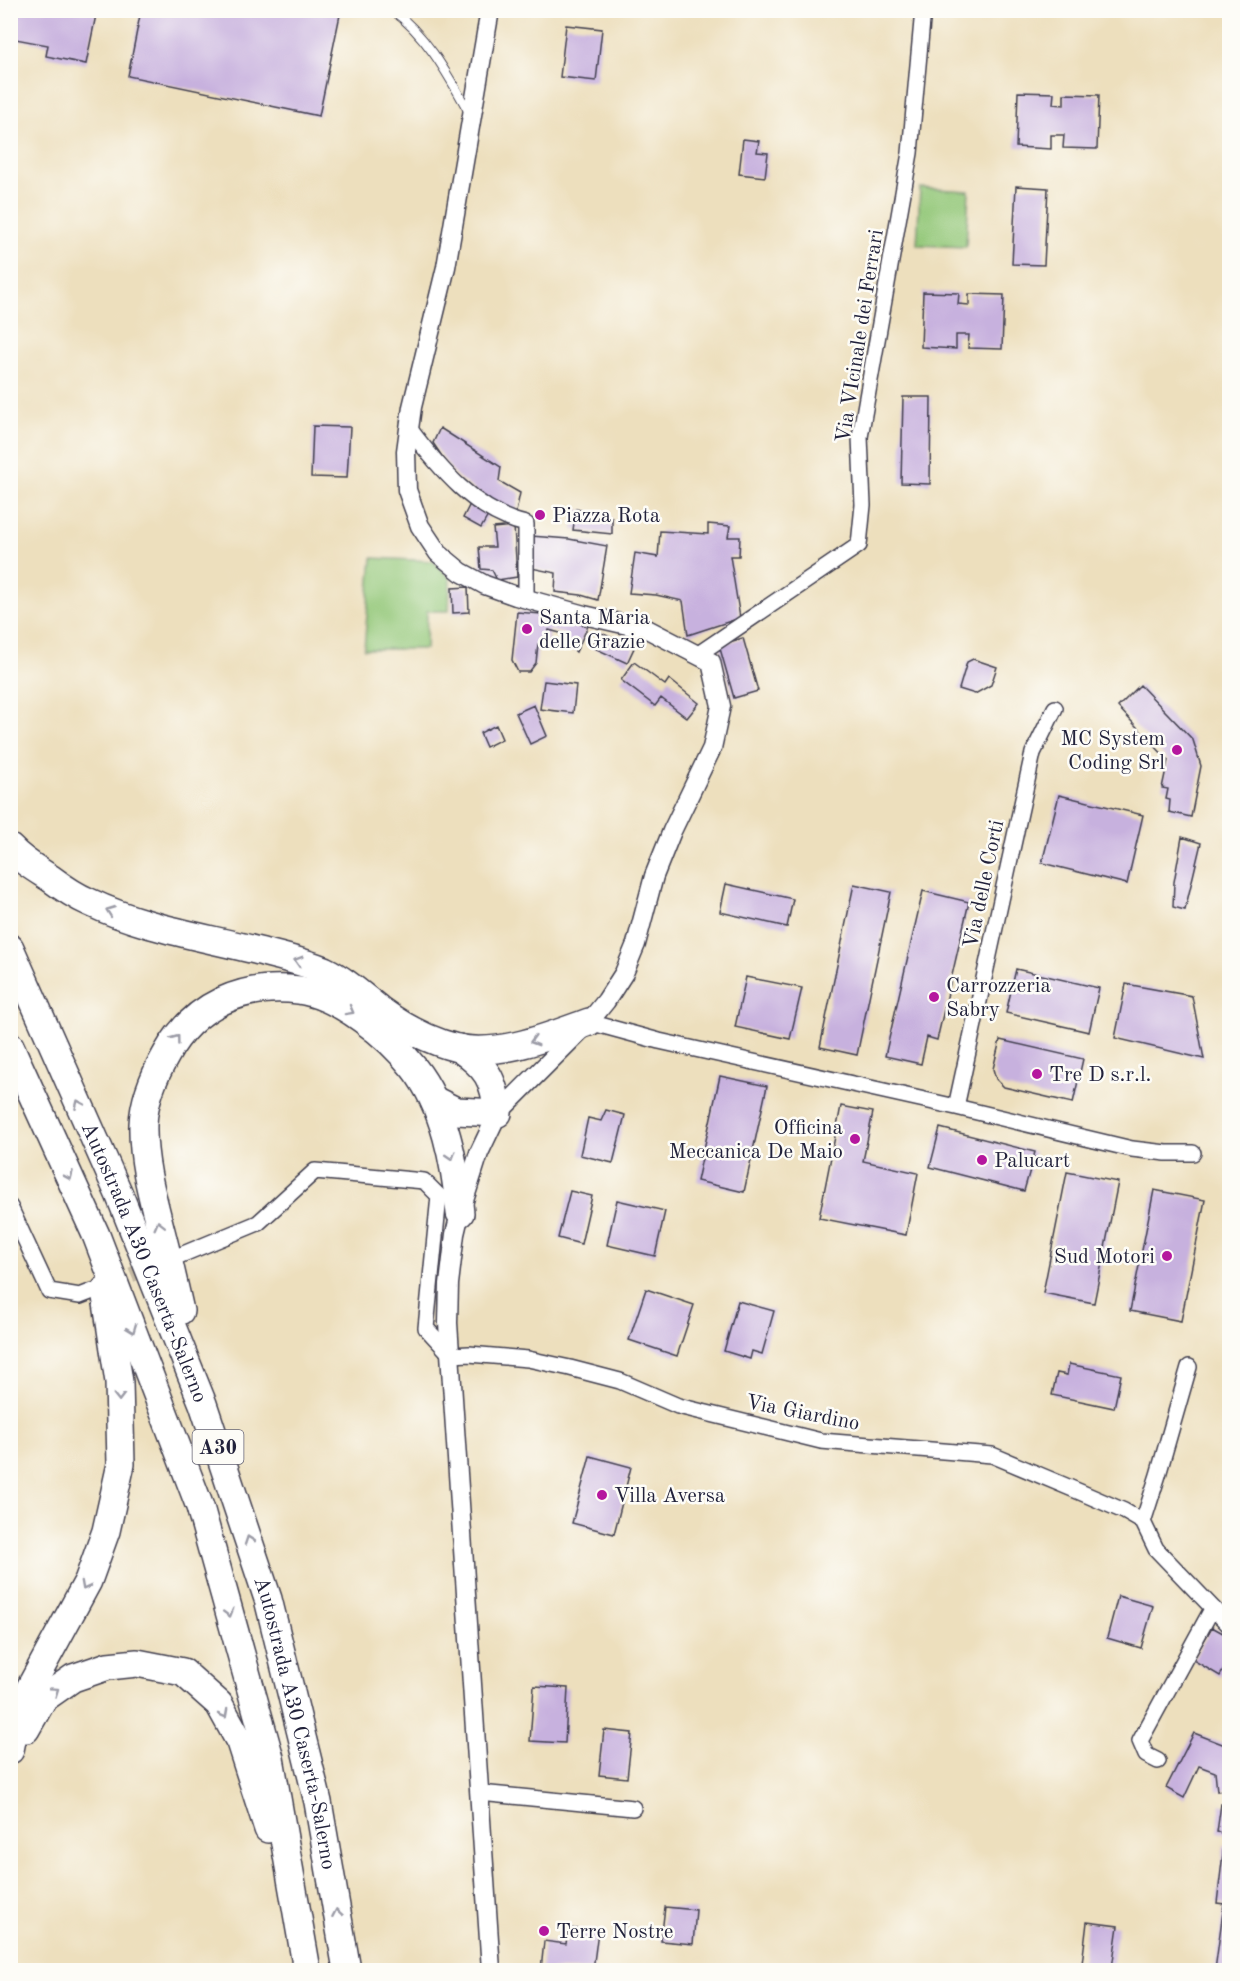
<svg xmlns="http://www.w3.org/2000/svg" width="1240" height="1981" viewBox="0 0 1240 1981" font-family="'Old Standard TT',serif">
  <style>
    .green { fill: #93c778; stroke: #5a745a; stroke-width: 1.5 }
    .building { fill: #c7b1de }
    .lines { fill: none; stroke-linecap: round; stroke-linejoin: round }
    .minor-tunnel { stroke: #c4b9a3; stroke-width: 15; stroke-dasharray: 15 8; stroke-linecap: butt }
    .service-casing { stroke: #403e4e; stroke-width: 10 }
    .minor-casing { stroke: #403e4e; stroke-width: 18 }
    .tertiary-casing { stroke: #403e4e; stroke-width: 21 }
    .motorway-casing { stroke: #403e4e; stroke-width: 30 }
    .service { stroke: #fff; stroke-width: 8 }
    .minor { stroke: #fff; stroke-width: 15 }
    .tertiary { stroke: #fff; stroke-width: 18 }
    .motorway { stroke: #fff; stroke-width: 27 }
    .oneway { stroke: #9c9ca7 }
    .poi-dot { fill: #b5179e; stroke: #fdfcf7; stroke-width: 2 }
    .labels { text-anchor: middle; stroke-width: 5; stroke-linejoin: round; paint-order: stroke }
    .shield { fill: #fdfcf7; stroke: #646373; stroke-width: 1.5 }
    .shield-label { font-size: 20px; font-weight: bold; fill: #22223b }
    .street-label { font-size: 21px; fill: #22223b; stroke: #fdfcf7 }
    .poi-label { font-size: 21px; fill: #22223b; stroke: #fdfcf7; text-anchor: start }
  </style>
  <rect width="100%" height="100%" fill="#fdfcf7"/>
  <filter id="ink" filterUnits="userSpaceOnUse"><feTurbulence type="fractalNoise" baseFrequency=".0167" numOctaves="2"/><feDisplacementMap in="SourceGraphic" scale="12" xChannelSelector="R" yChannelSelector="G"/><feConvolveMatrix kernelMatrix="1 2 1 2 8 2 1 2 1" color-interpolation-filters="sRGB"/></filter>
  <filter id="wash" filterUnits="userSpaceOnUse"><feTurbulence type="fractalNoise" baseFrequency=".008" numOctaves="4" result="noise"/><feDisplacementMap in="SourceGraphic" scale="24" xChannelSelector="R" yChannelSelector="G"/><feGaussianBlur stdDeviation="1.35" result="paint"/><feColorMatrix in="noise" values="0 0 0 0 0 0 0 0 0 0 0 0 0 0 0 0 0 1.4 0 .05"/><feComposite in="paint" operator="in"/></filter>
  <g filter="url(#wash)">
    <rect width="100%" height="100%" fill="#eddfbd"/>
    <path class="green" d="M920 188 969 191 966 247 917 245Z
      M372 558 433 561 450 578 449 611H427L426 649H364Z"/>
    <g id="blocks">
      <path class="building" d="M10 10H97L86 64 46 56 48 45 10 38Z
        M141 10H341L319 116 128 76Z
        M566 25 602 29 596 81 560 77Z
        M1018 92 1054 93 1053 104 1064 105V94L1099 95 1097 149 1063 148 1064 135H1051V149L1016 147Z
        M743 139 759 141 757 152 768 153 765 177 739 174Z
        M1016 186 1048 188 1044 265 1012 264Z
        M923 292 959 293 958 304 969 305V294L1004 295 1002 349 968 348 969 335H956V349L921 347Z
        M903 397H931L930 484 901 483Z
        M313 426 350 427 347 478 311 477Z
        M440 428 501 467 499 481 520 493 515 517 497 508 454 474 433 443Z
        M470 504 489 514 481 528 463 518Z
        M576 509 612 518V534L573 530Z
        M708 524 730 526 728 537H740L739 556H730L740 618 688 635 683 601 656 595 629 593 635 553 658 557 660 531 708 534Z
        M514 526 517 577 497 580 492 570 481 569 479 547H495L493 528Z
        M531 536 569 539 607 546 598 600 581 595 555 592 556 573 531 568Z
        M468 587 469 612 453 613 452 588Z
        M542 610 570 618 588 626 576 652 563 640 564 634 549 630 547 644H538L536 663 529 672H518L512 660 517 612 541 614Z
        M599 632 634 648 627 663 592 647Z
        M743 638 758 691 734 698 719 645Z
        M973 659 997 667 991 685 975 694 959 689 967 662Z
        M634 662 665 685 669 679 699 703 687 718 661 698 655 706 621 680Z
        M544 681 576 685 573 713 540 709Z
        M1140 685 1193 740 1201 766 1191 817 1169 812 1170 800 1166 799 1168 789 1162 788 1168 760 1118 707Z
        M534 705 547 736 530 744 516 713Z
        M496 725 502 739 486 747 480 733Z
        M1059 795 1143 815 1127 884 1042 863Z
        M1182 837 1201 843 1185 910 1173 907 1174 882Z
        M726 884 793 899 787 927 720 912Z
        M854 884 891 892 857 1055 820 1047Z
        M923 891 969 902 937 1040 927 1037 921 1064 885 1056Z
        M1016 969 1099 988 1089 1032 1006 1013Z
        M746 977 802 988 790 1039 735 1027Z
        M1126 984 1192 996 1204 1059 1115 1038Z
        M1000 1040 1083 1059 1073 1103 1004 1087 996 1079 993 1069Z
        M720 1076 767 1086 744 1192 697 1181Z
        M841 1106 873 1112 863 1161 918 1173 906 1235 819 1218Z
        M606 1110 625 1115 613 1163 580 1155 588 1118 601 1121Z
        M940 1128 1035 1152 1024 1191 930 1167Z
        M1067 1172 1118 1182 1094 1303 1043 1293Z
        M1154 1190 1205 1200 1181 1321 1130 1311Z
        M570 1191 592 1196 581 1244 558 1238Z
        M617 1200 665 1211 655 1256 607 1245Z
        M646 1289 694 1305 677 1356 629 1340Z
        M738 1301 774 1311 762 1354 752 1351 750 1359 724 1351Z
        M1069 1364 1121 1375 1114 1408 1052 1395 1057 1373 1067 1375Z
        M590 1456 631 1467 614 1534 572 1523Z
        M1118 1596 1153 1606 1141 1648 1107 1638Z
        M1212 1627 1230 1637V1659L1220 1676 1193 1660Z
        M534 1686 568 1688 565 1743 530 1741Z
        M604 1730 632 1733 627 1778 599 1775Z
        M1194 1733 1230 1747 1228 1789 1217 1791 1215 1772 1199 1766 1184 1798 1166 1788Z
        M1221 1804 1230 1807V1834L1217 1832Z
        M1224 1845 1230 1846V1970H1215L1224 1904 1217 1903Z
        M665 1907 696 1910 693 1944 661 1941Z
        M1087 1922 1118 1926 1112 1968 1082 1964Z
        M568 1928 598 1931 593 1970H541L544 1941 566 1944Z"/>
    </g>
  </g>
  <g filter="url(#ink)">
    <use href="#blocks" fill-opacity="0" stroke="#403e4e" stroke-width="1.5"/>
    <g class="lines">
      <path class="minor-tunnel" d="M110 1284 154 1265"/>
      <g class="service-casing">
        <path id="service" d="M392 10C428 36 449 77 470 114"/>
      </g>
      <g class="minor-casing">
        <path id="minor" d="M409 428C438 467 476 513 526 524V599
          M697 655 859 545 863 505 860 437 910 153 923 10
          M589 1022 659 1041 956 1107 1132 1149 1166 1153H1193
          M956 1107 1033 753 1055 708
          M10 1207 49 1291 80 1296 93 1291
          M176 1257 258 1223 315 1171 424 1181 439 1196 426 1328 451 1355 469 1354 528 1359 570 1368 620 1381 678 1406 821 1441 992 1455 1080 1492 1124 1511 1143 1522
          M1189 1367 1158 1475 1143 1522 1156 1549 1230 1626
          M1158 1761 1146 1755 1140 1741 1212 1609
          M480 1793 633 1808"/>
      </g>
      <g class="tertiary-casing">
        <path id="tertiary" d="M490 10 446 267 412 407 406 451 407 490 420 526 438 553 461 572 485 585 516 596 584 615 649 630 711 662 721 706 712 748 672 831 654 876 636 944 624 973 606 1001 589 1022 498 1113 479 1153 460 1213 455 1234 449 1284 448 1323 491 1970"/>
      </g>
      <g class="motorway-casing">
        <g id="motorway">
          <path d="M10 848C22 861 36 869 50 878 62 887 75 896 89 902 141 927 199 936 255 950 278 956 302 961 324 970 345 980 362 996 380 1010 403 1027 429 1041 457 1048 500 1057 550 1036 589 1022"/>
          <path id="s1" d="M10 948 119 1194 203 1404 268 1599 318 1802 347 1970"/>
          <path d="M10 1046 96 1235 200 1507 270 1758 307 1970"/>
          <path d="M434 1100 456 1111 498 1113C494 1078 487 1068 459 1048"/>
          <path d="M180 1311C174 1284 168 1258 161 1231 152 1196 142 1160 143 1124 144 1100 154 1076 166 1055 193 1005 243 983 299 990 340 996 389 1036 414 1068 445 1107 455 1164 460 1213"/>
          <path d="M26 1729 43 1699 73 1678 108 1666 137 1663 183 1672 219 1704 240 1742 268 1829"/>
          <path d="M10 1750 18 1710 88 1581 106 1531 121 1464 119 1382 105 1290"/>
        </g>
      </g>
      <use href="#service" class="service"/>
      <use href="#minor" class="minor"/>
      <use href="#tertiary" class="tertiary"/>
      <use href="#motorway" class="motorway"/>
    </g>
    <defs><path id="oneway-chevron" d="M-2-3.5L2.5 0L-2 3.5" fill="none" stroke-width="1.6" stroke-linecap="round" stroke-linejoin="round" transform="scale(1.5)"/></defs>
    <g class="oneway">
      <use href="#oneway-chevron" transform="translate(110 911) rotate(-160)"/>
      <use href="#oneway-chevron" transform="translate(298 961) rotate(-163)"/>
      <use href="#oneway-chevron" transform="translate(350 1011) rotate(29)"/>
      <use href="#oneway-chevron" transform="translate(176 1039) rotate(-53)"/>
      <use href="#oneway-chevron" transform="translate(534 1041) rotate(164)"/>
      <use href="#oneway-chevron" transform="translate(79 1104) rotate(-114)"/>
      <use href="#oneway-chevron" transform="translate(451 1156) rotate(73)"/>
      <use href="#oneway-chevron" transform="translate(69 1176) rotate(66)"/>
      <use href="#oneway-chevron" transform="translate(159 1225) rotate(-104)"/>
      <use href="#oneway-chevron" transform="translate(132 1329) rotate(69)"/>
      <use href="#oneway-chevron" transform="translate(119 1397) rotate(89)"/>
      <use href="#oneway-chevron" transform="translate(249 1540) rotate(-109)"/>
      <use href="#oneway-chevron" transform="translate(85 1586) rotate(118)"/>
      <use href="#oneway-chevron" transform="translate(229 1613) rotate(74)"/>
      <use href="#oneway-chevron" transform="translate(55 1691) rotate(-35)"/>
      <use href="#oneway-chevron" transform="translate(224 1714) rotate(62)"/>
      <use href="#oneway-chevron" transform="translate(337 1913) rotate(-100)"/>
    </g>
  </g>
  <g class="poi-dot">
    <circle cx="540" cy="515" r="6"/>
    <circle cx="527" cy="629" r="6"/>
    <circle cx="1177" cy="750" r="6"/>
    <circle cx="934" cy="997" r="6"/>
    <circle cx="1037" cy="1074" r="6"/>
    <circle cx="855" cy="1139" r="6"/>
    <circle cx="982" cy="1160" r="6"/>
    <circle cx="1167" cy="1256" r="6"/>
    <circle cx="602" cy="1495" r="6"/>
    <circle cx="544" cy="1931" r="6"/>
  </g>
  <g class="labels">
    <rect class="shield" x="192.5" y="1430" width="51" height="34" rx="4.5"/>
    <g class="shield-label">
      <text x="218" y="1454">A30</text>
    </g>
    <g class="street-label">
      <text transform="translate(859 336) rotate(-81)" y="7">Via VIcinale dei Ferrari</text>
      <text transform="translate(983 884) rotate(-78)" y="7">Via delle Corti</text>
      <text dy="7" stroke="none"><textPath href="#s1" startOffset="342">Autostrada A30 Caserta-Salerno</textPath></text>
      <text transform="translate(803 1412) rotate(11)" y="7">Via Giardino</text>
      <text dy="7" stroke="none"><textPath href="#s1" startOffset="828">Autostrada A30 Caserta-Salerno</textPath></text>
    </g>
    <g class="poi-label">
      <text x="552" y="522">Piazza Rota</text>
      <text x="539" y="624">Santa Maria<tspan x="539" dy="24">delle Grazie</tspan></text>
      <text x="1165" y="745" text-anchor="end">MC System<tspan x="1165" dy="24">Coding Srl</tspan></text>
      <text x="946" y="992">Carrozzeria<tspan x="946" dy="24">Sabry</tspan></text>
      <text x="1049" y="1081">Tre D s.r.l.</text>
      <text x="843" y="1134" text-anchor="end">Officina<tspan x="843" dy="24">Meccanica De Maio</tspan></text>
      <text x="994" y="1167">Palucart</text>
      <text x="1155" y="1263" text-anchor="end">Sud Motori</text>
      <text x="614" y="1502">Villa Aversa</text>
      <text x="556" y="1938">Terre Nostre</text>
    </g>
  </g>
  <rect width="1240" height="1981" fill="none" stroke="#fdfcf7" stroke-width="36"/>
</svg>
